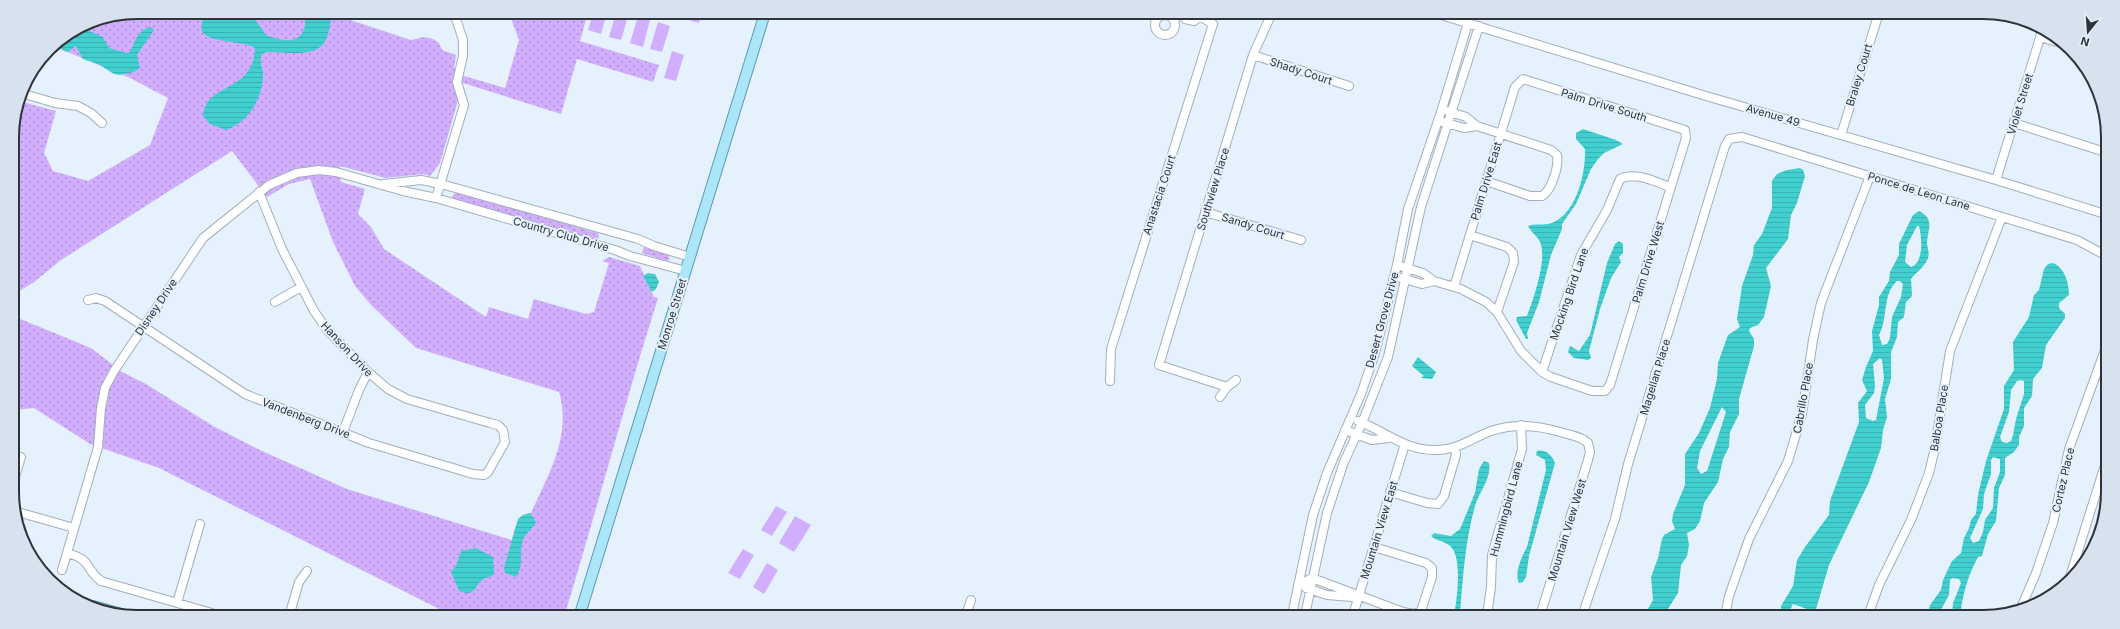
<svg xmlns="http://www.w3.org/2000/svg" width="2120" height="629" viewBox="0 0 2120 629" font-family="Inter,sans-serif">
  <style>
    .grass { fill: url(#grass-dots) }
    .green { fill: #d2aefe }
    .water { fill: url(#water-rules); fill-rule: evenodd }
    .lines { fill: none; stroke-linecap: round; stroke-linejoin: round }
    .minor-casing { stroke: #a1afbd; stroke-width: 10 }
    .major-casing { stroke: #5b9bb3; stroke-width: 12 }
    .minor { stroke: #fff; stroke-width: 8 }
    .major { stroke: #abe5f8; stroke-width: 10 }
    .labels { text-anchor: middle; stroke-width: 4; stroke-linejoin: round; paint-order: stroke }
    .street-label { font-size: 11px; fill: #2f343a; stroke: #e6f1fe }
    .rim { fill: none; stroke: #2f343a; stroke-width: 2 }
  </style>
  <defs>
    <pattern id="grass-dots" width="8" height="8" patternUnits="userSpaceOnUse"><rect width="8" height="8" fill="#d2aefe"/><path d="M2 2h.1M6 6h.1" fill="none" stroke="#ab8ecf" stroke-width="1.8" stroke-linecap="round"/></pattern>
    <pattern id="water-rules" width="6" height="5" patternUnits="userSpaceOnUse"><rect width="6" height="5" fill="#41cfd0"/><path d="M0 2.5h6" fill="none" stroke="#39b2b3"/></pattern>
  </defs>
  <rect width="100%" height="100%" fill="#e6f1fe"/>
  <path class="grass" d="M137 12H340L341 17 411 40 424 37 433 39 439 43 442 50 456 55 454 68 464 76 505 88 519 40 509 13H588L580 41 659 65 653 82 577 59 561 114 463 83 440 163 430 176 423 174 386 178 340 166 341 182 365 189 358 214 371 227 384 249 486 317 489 307 528 319 534 299 586 314 594 312 609 263 602 261 609 257 640 266 654 297 658 298C625 402 597 509 565 614H449L159 468 90 444 34 408 14 410 13 316 91 348 122 372 146 384 213 426 260 450 347 489 512 540C516 527 516 516 531 513 548 475 572 436 559 392L416 348 372 306 355 286 333 242 310 179 289 184 267 197 232 151 61 260 34 282 13 295 12 129 19 101 56 111 44 153 53 171 88 181 150 145 168 98 130 78 53 46 90 21Z
    M665 13H701L699 23Z
    M457 192 597 233 599 235 598 240 596 241 455 200 452 196Z
    M644 247 668 254 670 259 667 261 642 253Z"/>
  <path class="green" d="M593 13H607L601 34 588 30Z
    M616 13H629L621 40 609 37Z
    M638 16 650 20 643 47 630 43Z
    M658 22 670 26 662 52 650 49Z
    M672 51 684 55 676 81 664 78Z
    M776 506 787 512 772 536 761 530Z
    M795 516 811 525 794 552 779 543Z
    M743 549 754 555 740 579 728 573Z
    M767 563 778 570 764 594 753 587Z"/>
  <path class="water" d="M206 12H250L266 35C274 38 282 41 291 40 304 39 309 22 302 12H330C332 20 330 27 328 34 321 61 289 51 266 52L262 54C259 62 262 65 263 72 264 97 249 122 226 130L210 124 203 116C206 82 254 93 255 48 243 40 206 43 202 31 200 25 204 18 206 12Z
    M80 27 103 37 109 48 127 53 130 52C135 42 137 31 150 27L154 30 137 55 140 68 134 72 119 75 114 74 98 64 83 59 76 46 68 52 64 51 56 43Z
    M1583 129 1616 140 1623 144 1604 153 1598 159 1591 169 1576 204 1562 224V229L1551 255 1539 302 1527 333 1528 339H1526L1516 320 1517 317 1527 316C1533 300 1549 256 1539 240 1536 235 1531 232 1528 226 1534 223 1544 226 1552 223 1577 213 1586 172 1585 149L1576 139V133Z
    M1800 168 1803 170 1805 176 1797 203 1791 215 1788 239 1766 268 1771 286 1764 317 1758 325 1750 328 1749 331 1754 339V346L1739 399V414L1730 432 1729 447 1723 459 1718 482 1704 503 1700 521 1695 529 1687 533 1689 545 1687 556 1681 565 1678 593 1668 609 1669 616H1644L1653 600 1651 577 1658 558 1662 539 1664 535 1675 529 1672 521 1673 514 1685 485V454L1699 433 1710 408 1717 379 1718 363 1728 335 1740 327 1737 319 1742 286 1753 255 1754 245 1762 234 1772 208V181L1777 174 1787 170ZM1722 407 1726 412 1707 471 1701 474 1697 468 1700 451Z
    M1919 211C1935 219 1928 228 1927 242 1927 247 1930 253 1928 258 1925 267 1916 272 1911 279L1912 296 1906 302 1904 317 1898 322 1897 337 1891 352V379L1885 399 1887 417 1883 430 1881 448 1869 482 1829 565 1814 616H1806L1807 609 1793 604 1787 616H1781V606L1793 586 1797 560 1805 547 1829 515 1830 501 1859 422 1858 403 1867 391 1862 380 1866 367 1873 351 1872 331 1879 305V297L1889 281 1890 272 1899 255V244L1913 215ZM1917 226H1919C1922 237 1924 263 1911 267L1905 262 1907 245ZM1897 281H1900L1903 284 1901 297 1892 317 1890 338 1887 344 1882 345 1879 335C1888 320 1882 294 1897 281ZM1880 358 1882 360 1884 378 1876 420 1873 421 1866 418 1865 405 1874 393 1875 386 1873 364Z
    M1619 241 1623 244V253L1619 257 1621 262 1611 278 1600 309 1589 351 1591 358 1588 360 1574 358 1568 352 1570 346 1579 351 1590 335 1607 263 1615 244Z
    M2053 263C2065 268 2069 283 2069 295L2059 303V308L2065 314V318L2046 345 2042 368 2033 379 2032 396 2024 408V426L2019 437V445L2014 452 2005 458V475L1999 488 1996 521 1988 534 1982 556 1978 557C1968 575 1962 596 1960 617H1952L1953 603 1961 583 1959 579 1952 578 1950 580 1949 595 1937 617H1927L1930 605 1941 590 1943 580 1952 561 1961 553 1964 538 1969 528 1971 520 1976 514 1978 495 1986 461 2004 409V386L2014 370 2013 342 2029 317 2034 295 2039 290 2044 269 2048 264ZM2021 380 2024 381V394L2016 419 2013 435 2011 441 2007 443 2002 442 2000 437 2009 412 2011 390 2017 381ZM1993 457 2000 459V472L1994 488 1993 508 1985 520 1983 532 1979 541 1973 543 1970 538 1983 509 1984 494 1991 474V460Z
    M648 273 655 274 659 282 656 289 652 292 643 276Z
    M1418 357 1436 372 1432 379 1421 378 1424 376 1412 366Z
    M1537 451C1545 449 1552 455 1555 463L1529 556 1526 577 1523 582 1519 583C1514 573 1522 556 1527 547L1546 470 1545 460 1536 455Z
    M1484 461 1489 463C1492 478 1479 492 1475 506 1465 542 1463 577 1460 613V616H1454C1457 599 1462 561 1452 548 1447 541 1436 541 1431 536L1434 533 1451 536 1460 529 1463 522 1475 493 1479 469Z
    M530 513 536 522C533 529 525 533 523 540 518 553 525 563 516 577L505 573 504 568 518 519 523 515Z
    M476 548 493 557 494 574C491 577 489 577 485 578 474 584 477 598 459 591L451 572 456 566 461 551Z"/>
  <g class="lines">
    <g class="minor-casing">
      <path id="minor" d="M1182 14 1185 19 1194 21 1202 14
        M1441 15 1706 96 1996 180 2105 214
        M1155 25a10 10 0 1 1 20 0a10 10 0 1 1-20 0Z
        M2040 37 2064 44
        M1253 55 1349 86
        M21 93 55 103 78 106 91 113 102 123
        M1448 111 1466 117 1477 126 1551 150 1557 155C1559 166 1552 190 1542 196H1530L1486 181
        M1443 122 1464 128 1477 126
        M2014 123 2105 152
        M1841 135 1878 16
        M1996 180 2043 28
        M384 184 421 180 441 184 638 239 654 246 690 257
        M436 198 464 105 457 82 463 56V40L454 13
        M1205 212 1301 240
        M1470 235 1507 247 1513 253 1514 262 1497 312
        M1397 265 1423 273 1434 281 1461 289 1486 302 1497 312 1521 351 1542 372 1551 377 1592 391H1605L1610 385 1686 138 1685 130 1523 79 1515 87 1454 287
        M1401 278 1422 284 1434 281
        M88 300 96 298 105 301 245 394 369 443 473 474 484 475 488 472 505 442 503 430 498 425 490 423 407 399 388 389 368 372 328 331 314 311 282 249 259 192
        M275 302 301 287
        M1542 372 1581 255 1607 210 1620 179C1635 171 1656 182 1670 187
        M1110 381 1111 349 1213 24 1201 17
        M1227 387 1159 365 1253 55 1271 15
        M1220 397 1227 387 1236 380
        M1358 421C1385 431 1405 451 1437 450 1458 450 1472 438 1491 431 1514 423 1537 425 1560 432 1569 435 1581 436 1588 443L1590 452 1588 460 1540 616
        M1345 430 1372 440 1388 438
        M343 432 359 390 368 372
        M14 480 21 457
        M1390 492 1427 503 1438 504 1444 496 1456 455 1455 448
        M14 511 74 528
        M67 553C93 560 84 568 101 581L212 613
        M62 570 98 447 101 408 105 388 114 371 203 238 269 185 297 173 319 170 336 172 403 191 436 198 615 250 630 256 686 271
        M2068 583 2104 468
        M1298 585 1312 578 1403 612 1415 614 1421 611 1432 577V568L1426 563 1374 547
        M1306 588 1327 595 1352 597
        M177 603 200 524
        M2020 610 2036 573 2053 523 2069 449 2105 350
        M290 613 299 582 307 571
        M966 615 971 600
        M1292 615 1313 515 1327 473 1361 394 1375 353 1397 265 1408 209 1442 109 1468 23
        M1305 615 1327 513 1344 462 1362 423 1388 357 1421 207 1479 26
        M1353 615 1405 444
        M1487 616 1491 587 1492 555 1522 449 1521 425
        M1582 616 1615 519 1628 464 1725 146 1729 139 1742 137 2077 240 2105 255
        M1725 616 1729 596 1749 539 1788 461 1802 414 1813 340 1821 303 1870 176
        M1868 616 1879 585 1911 520 1929 473 1935 448 1950 351 2002 217"/>
    </g>
    <g class="major-casing">
      <path id="major" d="M93 606 118 613
        M580 614 765 13"/>
    </g>
    <use href="#minor" class="minor"/>
    <use href="#major" class="major"/>
  </g>
  <g class="labels">
    <g class="street-label">
      <text transform="translate(1301 71) rotate(18)" y="4">Shady Court</text>
      <text transform="translate(1859 75) rotate(-73)" y="4">Braley Court</text>
      <text transform="translate(2020 104) rotate(-73)" y="4">Violet Street</text>
      <text transform="translate(1604 105) rotate(17)" y="4">Palm Drive South</text>
      <text transform="translate(1773 115) rotate(16)" y="4">Avenue 49</text>
      <text transform="translate(1486 181) rotate(-73)" y="4">Palm Drive East</text>
      <text transform="translate(1213 189) rotate(-73)" y="4">Southview Place</text>
      <text transform="translate(1919 191) rotate(17)" y="4">Ponce de Leon Lane</text>
      <text transform="translate(1159 195) rotate(-72)" y="4">Anastacia Court</text>
      <text transform="translate(1253 226) rotate(17)" y="4">Sandy Court</text>
      <text transform="translate(561 234) rotate(16)" y="4">Country Club Drive</text>
      <text transform="translate(1648 262) rotate(-73)" y="4">Palm Drive West</text>
      <text transform="translate(1569 294) rotate(-71)" y="4">Mocking Bird Lane</text>
      <text transform="translate(156 307) rotate(-56)" y="4">Disney Drive</text>
      <text transform="translate(672 314) rotate(-73)" y="4">Monroe Street</text>
      <text transform="translate(1382 320) rotate(-75)" y="4">Desert Grove Drive</text>
      <text transform="translate(347 349) rotate(47)" y="4">Hanson Drive</text>
      <text transform="translate(1655 377) rotate(-73)" y="4">Magellan Place</text>
      <text transform="translate(1803 398) rotate(-80)" y="4">Cabrillo Place</text>
      <text transform="translate(306 418) rotate(21)" y="4">Vandenberg Drive</text>
      <text transform="translate(1939 418) rotate(-81)" y="4">Balboa Place</text>
      <text transform="translate(2063 480) rotate(-77)" y="4">Cortez Place</text>
      <text transform="translate(1506 509) rotate(-75)" y="4">Hummingbird Lane</text>
      <text transform="translate(1379 530) rotate(-73)" y="4">Mountain View East</text>
      <text transform="translate(1567 530) rotate(-73)" y="4">Mountain View West</text>
    </g>
  </g>
  <path d="M0 0H2120V629H0ZM137 19H1983A118 118 0 0 1 2101 137V492A118 118 0 0 1 1983 610H137A118 118 0 0 1 19 492V137A118 118 0 0 1 137 19Z" fill="#d7e2ee" fill-rule="evenodd"/>
  <path class="rim" d="M137 19H1983A118 118 0 0 1 2101 137V492A118 118 0 0 1 1983 610H137A118 118 0 0 1 19 492V137A118 118 0 0 1 137 19Z"/>
  <g transform="translate(2088 32) rotate(197)" stroke="#e6f1fe" stroke-width="3" paint-order="stroke">
  <path d="M0-3L7 15L0 10L-7 15Z" fill="#2f343a"/>
  <text y="-6" font-size="11" font-weight="bold" text-anchor="middle" fill="#2f343a">N</text>
  </g>
</svg>
